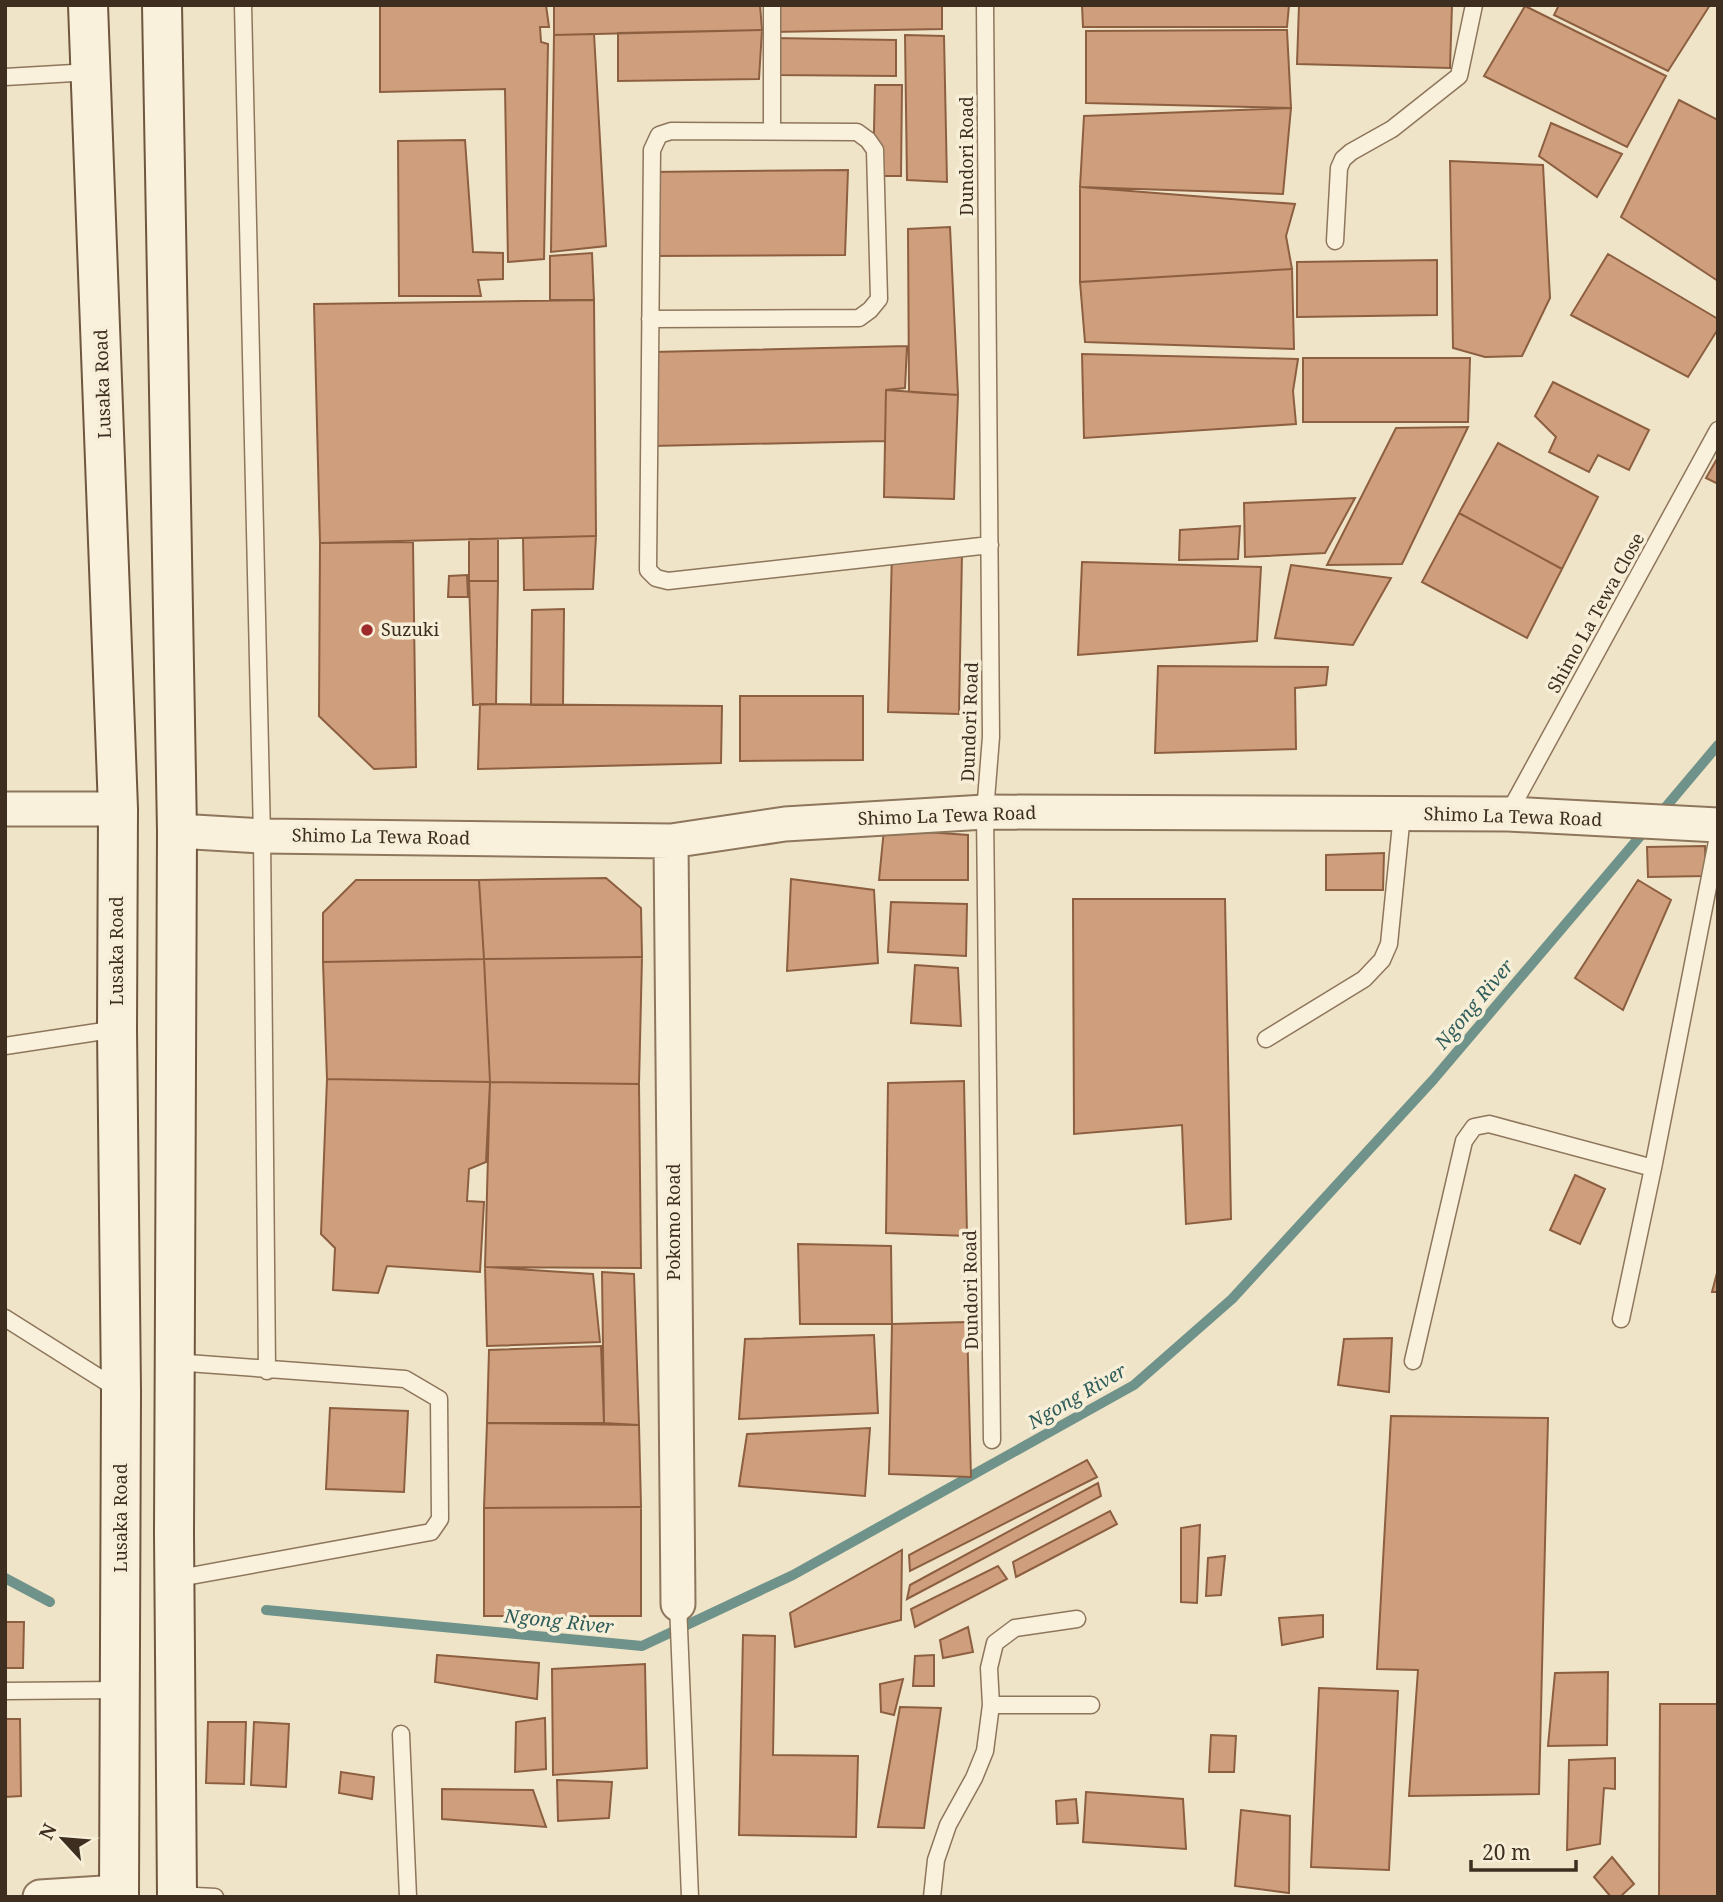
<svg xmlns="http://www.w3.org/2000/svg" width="1723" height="1902" viewBox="0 0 1723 1902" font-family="'Noto Serif',serif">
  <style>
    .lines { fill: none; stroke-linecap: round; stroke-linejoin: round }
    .stream { stroke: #6f938a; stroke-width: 10 }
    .building { fill: #cf9f7d; stroke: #8d5f41; stroke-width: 2 }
    .lane-casing { stroke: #8d765c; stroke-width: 19 }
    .street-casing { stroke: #8d765c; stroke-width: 37 }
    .secondary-casing { stroke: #6f573f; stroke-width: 42 }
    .lane { stroke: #faf1dc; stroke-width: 16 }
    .street { stroke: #faf1dc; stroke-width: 33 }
    .secondary { stroke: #faf1dc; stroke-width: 38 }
    .poi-dot { fill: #9e2a2b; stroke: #f7eed8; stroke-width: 2.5 }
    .labels { text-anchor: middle; stroke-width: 7; stroke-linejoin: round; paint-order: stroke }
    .street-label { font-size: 18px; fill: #3d2e20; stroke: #f7eed8 }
    .poi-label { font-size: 18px; fill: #3d2e20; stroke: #f7eed8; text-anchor: start }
    .water-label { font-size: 19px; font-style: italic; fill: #2f5d5a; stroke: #f7eed8 }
  </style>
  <rect width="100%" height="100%" fill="#f0e4c8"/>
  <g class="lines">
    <path class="stream" d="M1659 815 1718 745
      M5 1578 50 1602
      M266 1610 642 1646 793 1575 1134 1385 1232 1299 1433 1080 1648 827"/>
  </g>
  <path class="building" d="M380 5H546L549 27H540L541 42 548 44 544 259 508 262 505 89 380 92Z
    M554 5H760L762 30 554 35Z
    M771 5H942V29L772 32Z
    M1082 5H1289L1287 27H1083Z
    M1299 5H1452L1450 68 1297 64Z
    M1559 5H1710L1668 71 1554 15Z
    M1525 6 1666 76 1627 147 1484 76Z
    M762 30 759 79 618 81V33Z
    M1287 30 1291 108 1086 103V31Z
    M594 34 606 246 551 252 554 35Z
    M905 35 944 36 947 182 907 180Z
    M773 38 896 40V76L773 75Z
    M875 85H902L901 176H873Z
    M1679 100 1718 120V281L1621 217Z
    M1291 108 1283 194 1080 187 1084 116Z
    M1551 123 1622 154 1597 197 1539 156Z
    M465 140 473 252 503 253V279L478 280 481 296H399L398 141Z
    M1450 161 1543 165 1550 298 1522 356 1485 357 1453 348Z
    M848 170 845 255 651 256 649 172Z
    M1080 187 1295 204 1286 236 1292 269 1080 282Z
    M950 227 958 395 909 392 908 229Z
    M592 253 594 300H550V256Z
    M1608 254 1718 319V329L1688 377 1571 315Z
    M1437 260V315L1297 317V262Z
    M1292 269 1294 349 1085 342 1080 282Z
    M594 300 596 536 320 543 314 304Z
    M907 346 905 388 886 390 885 441 652 446 653 352Z
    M1082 354 1298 359 1293 391 1296 424 1084 438Z
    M1303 358H1470L1468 422H1303Z
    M1553 382 1649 430 1629 470 1598 455 1589 472 1549 452 1556 437 1535 416Z
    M886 390 958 395 954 499 884 497Z
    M1468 427 1402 564 1327 565 1396 428Z
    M1498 443 1598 497 1562 569 1459 513Z
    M1718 457V484L1706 478Z
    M1355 498 1325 553 1245 557 1244 503Z
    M1459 513 1562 569 1527 638 1422 582Z
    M1240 526 1238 559 1179 560 1180 530Z
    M596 536 593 589 524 590 523 538Z
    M469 539H498V581H469Z
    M413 542 416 767 374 769 319 716 320 543Z
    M892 552 962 553 959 714 888 712Z
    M1082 562 1261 567 1257 641 1078 655Z
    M1291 565 1391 578 1353 645 1275 638Z
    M467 575 468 597H448L449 576Z
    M469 581H498L496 704 473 705Z
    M564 609 563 705H531L532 610Z
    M1158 666 1328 667 1326 685 1295 688 1296 749 1155 753Z
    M740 696H863V760L740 761Z
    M480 704 722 706 721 763 478 769Z
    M884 829 968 835V880H879Z
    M1705 846 1706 876 1648 877 1647 847Z
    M1384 853 1383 890H1326V855Z
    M606 878 641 908 642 957 484 959 479 880Z
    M791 879 874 890 878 963 787 971Z
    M356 880H479L484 959 323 962V913Z
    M1638 880 1671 900 1623 1010 1575 978Z
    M1073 899H1225L1231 1219 1186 1224 1182 1125 1074 1134Z
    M891 902 967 904 966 956 888 952Z
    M642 957 639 1084 490 1082 484 959Z
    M484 959 490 1082 327 1079 323 962Z
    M915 965 958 968 961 1026 911 1023Z
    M327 1079 490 1082 486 1162 469 1169 467 1201 484 1202 480 1272 387 1266 378 1293 333 1290 335 1248 321 1234Z
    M964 1081 967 1236 886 1233 888 1083Z
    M490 1082 639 1084 641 1268 485 1267Z
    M1575 1175 1605 1189 1580 1244 1550 1230Z
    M798 1244 891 1246 892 1324H800Z
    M485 1267 593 1274 600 1342 487 1346Z
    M1718 1269V1292H1712Z
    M602 1272 634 1274 639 1425 604 1423Z
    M967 1322 971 1477 889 1474 892 1324Z
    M874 1335 878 1413 739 1419 745 1339Z
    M1392 1338 1389 1392 1338 1385 1344 1339Z
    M601 1346 604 1423H487L489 1350Z
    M330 1408 408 1411 404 1492 326 1489Z
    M1391 1416 1548 1418 1539 1794 1409 1796 1418 1670 1377 1669Z
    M487 1423 639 1425 641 1507 484 1508Z
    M870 1428 865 1496 739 1486 747 1434Z
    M1087 1460 1097 1477 910 1571 909 1555Z
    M1098 1483 1101 1496 907 1599 910 1585Z
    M641 1507V1616H484V1508Z
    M1110 1511 1117 1524 1016 1577 1013 1562Z
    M1200 1525 1197 1603 1181 1602V1528Z
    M902 1550 901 1620 795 1647 790 1613Z
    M1225 1556 1221 1595 1206 1596 1208 1558Z
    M998 1566 1007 1579 915 1627 911 1609Z
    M1323 1615V1637L1282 1645 1279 1618Z
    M5 1622H24L23 1668H5Z
    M968 1627 973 1652 943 1658 940 1640Z
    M743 1635 775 1636 773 1755 858 1756 856 1837 739 1835Z
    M437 1655 539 1663 537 1699 435 1682Z
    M934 1655V1686H913L915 1656Z
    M645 1664 647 1768 553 1775 552 1669Z
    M1608 1672 1607 1745 1548 1746 1555 1673Z
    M903 1679 894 1715 881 1712 880 1684Z
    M1319 1688 1398 1691 1389 1870 1311 1867Z
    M1660 1704H1718V1897H1659Z
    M900 1707 941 1708 924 1828 878 1827Z
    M545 1718 546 1769 515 1772 516 1722Z
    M5 1719H20L21 1796 5 1797Z
    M208 1722H246L244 1784 206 1783Z
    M254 1722 289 1724 286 1787 251 1785Z
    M1211 1735 1236 1736 1234 1772H1209Z
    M1615 1758V1789L1604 1788 1600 1844 1567 1850 1569 1760Z
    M341 1772 374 1777 372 1799 339 1793Z
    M557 1780 612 1782 609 1818 558 1821Z
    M442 1789 533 1790 546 1827 442 1819Z
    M1086 1792 1183 1799 1186 1849 1083 1842Z
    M1076 1799 1078 1823 1057 1824 1056 1801Z
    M1241 1810 1290 1816 1289 1893 1235 1886Z
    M1612 1857 1634 1884 1620 1897H1611L1594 1877Z"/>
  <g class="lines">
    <g class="lane-casing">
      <path id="lane" d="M243 5 262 836 267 1371
        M772 5V131
        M985 5 991 737 985 812 992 1440
        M5 77 91 72
        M1335 241 1339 168 1343 159 1351 152 1392 129 1459 76 1474 5
        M650 319 859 318 870 310 879 299 875 150 868 140 857 132 671 131 659 135 652 150 648 570 656 578 668 581 990 545
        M1508 814 1718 430
        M1266 1039 1364 979 1382 960 1389 944 1402 814
        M5 1046 117 1029
        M5 1318 119 1390
        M1621 1319 1653 1168 1718 836
        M1413 1361 1464 1141 1474 1127 1489 1124 1653 1168
        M174 1362 405 1379 439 1399 440 1519 431 1532 174 1579
        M678 1604 690 1897
        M5 1691 120 1690
        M991 1705H1091
        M401 1734 408 1897
        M177 1895 215 1897
        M932 1897 936 1860 948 1825 974 1778 985 1751 991 1705 989 1668 995 1643 1015 1628 1077 1619"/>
    </g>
    <g class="street-casing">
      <path id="street" d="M5 809H118
        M177 831 262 836 671 841 785 824 985 812 1508 814 1718 825
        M671 841 678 1604
        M40 1897 119 1892"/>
    </g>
    <g class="secondary-casing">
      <path id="secondary" d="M88 5 118 809 117 1029 121 1392 119 1897
        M162 5 177 831 174 1533 177 1897"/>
    </g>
    <use href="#lane" class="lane"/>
    <use href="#street" class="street"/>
    <use href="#secondary" class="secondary"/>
  </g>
  <circle class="poi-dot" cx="367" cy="630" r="7"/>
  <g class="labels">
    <g class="street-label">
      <text transform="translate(967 156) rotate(-90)" y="6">Dundori Road</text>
      <text transform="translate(103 384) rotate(-92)" y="6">Lusaka Road</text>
      <text transform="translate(1596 613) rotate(-61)" y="6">Shimo La Tewa Close</text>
      <text transform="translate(970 722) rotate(-88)" y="6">Dundori Road</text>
      <text transform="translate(947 816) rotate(-2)" y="6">Shimo La Tewa Road</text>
      <text transform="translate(1513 817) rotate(2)" y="6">Shimo La Tewa Road</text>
      <text transform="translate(381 837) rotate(1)" y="6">Shimo La Tewa Road</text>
      <text transform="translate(117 951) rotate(-90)" y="6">Lusaka Road</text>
      <text transform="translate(674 1222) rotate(-90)" y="6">Pokomo Road</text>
      <text transform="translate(971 1290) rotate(-91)" y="6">Dundori Road</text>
      <text transform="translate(121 1518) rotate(-90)" y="6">Lusaka Road</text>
    </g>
    <g class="poi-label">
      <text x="381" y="636">Suzuki</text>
    </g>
    <g class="water-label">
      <text transform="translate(1474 1004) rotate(-50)" y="7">Ngong River</text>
      <text transform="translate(1077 1396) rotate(-30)" y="7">Ngong River</text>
      <text transform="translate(559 1621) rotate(6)" y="7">Ngong River</text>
    </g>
  </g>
  <rect width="1723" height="1902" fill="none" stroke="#3d2e20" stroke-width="14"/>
  <g transform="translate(63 1839) rotate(296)" stroke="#f7eed8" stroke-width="5" paint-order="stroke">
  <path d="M0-5L12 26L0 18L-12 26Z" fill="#3d2e20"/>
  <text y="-10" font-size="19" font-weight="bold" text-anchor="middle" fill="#3d2e20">N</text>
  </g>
  <path d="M1471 1860v10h105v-10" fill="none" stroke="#3d2e20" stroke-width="3.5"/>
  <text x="1482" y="1860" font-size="21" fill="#3d2e20" stroke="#f7eed8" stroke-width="5" paint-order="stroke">20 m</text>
</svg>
